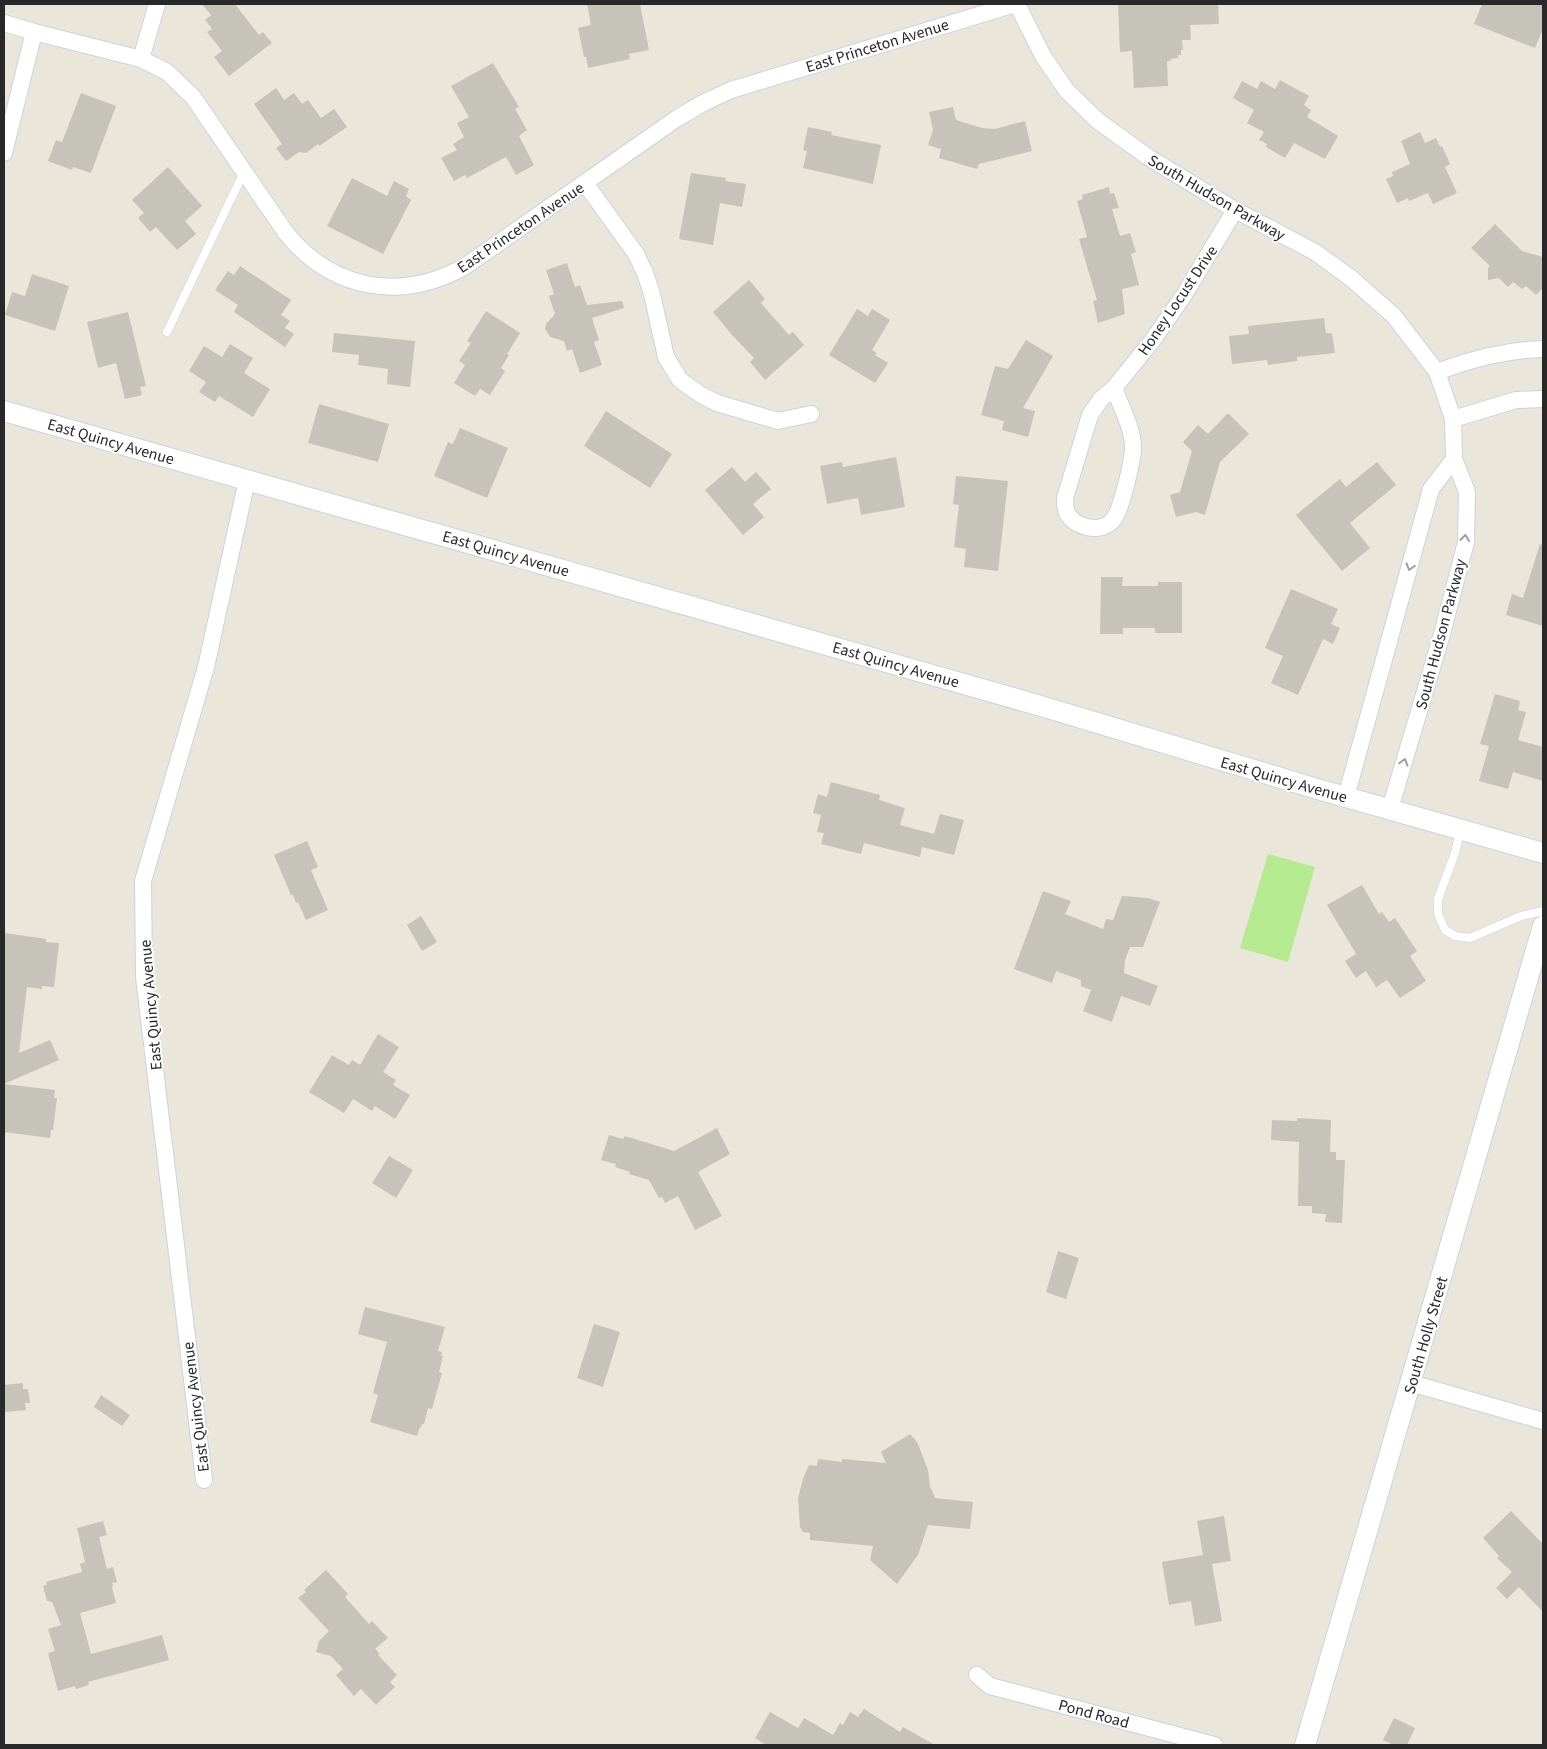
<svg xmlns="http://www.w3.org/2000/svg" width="1547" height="1749" viewBox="0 0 1547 1749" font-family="'Source Sans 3',sans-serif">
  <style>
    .pitch { fill: #b5ea91 }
    .building { fill: #c6c3ba }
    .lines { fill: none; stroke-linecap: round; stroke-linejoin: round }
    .service-casing { stroke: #cfd0e2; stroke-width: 9 }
    .minor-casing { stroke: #cfd0e2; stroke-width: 18 }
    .tertiary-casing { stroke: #cfd0e2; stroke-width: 22 }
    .service { stroke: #fff; stroke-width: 8 }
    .minor { stroke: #fff; stroke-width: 16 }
    .tertiary { stroke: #fff; stroke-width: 20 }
    .oneway { stroke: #9e9e9e }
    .labels { text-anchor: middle; stroke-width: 4; stroke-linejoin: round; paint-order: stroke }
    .street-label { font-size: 16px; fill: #282828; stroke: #fff }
  </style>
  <rect width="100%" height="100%" fill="#ebe6da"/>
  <path class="pitch" d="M1268 854 1315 867 1288 962 1240 948Z"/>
  <path class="building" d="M202 4H235L259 35 263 32 272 43 229 76 214 57 222 51 207 32 212 29 205 20 211 15Z
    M587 4H640L649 50 629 54 630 59 588 68 586 57H584L578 28 591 25Z
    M1118 4H1218L1219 24 1190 25 1191 40H1182L1183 50H1181V55H1178V58L1170 59 1171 61H1167L1168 86 1134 88 1132 51 1120 52Z
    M1482 4H1543V29L1535 48 1474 24Z
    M493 63 519 107 515 109 527 130 519 136 534 165 516 175 506 157 467 178 465 175 454 181 441 158 457 150 453 144 464 137 457 123 469 117 451 86Z
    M1280 80 1309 96 1304 105 1311 110 1307 117 1338 136 1325 159 1294 143 1285 158 1266 147 1267 144 1259 140 1264 132 1247 123 1254 110 1233 98 1242 81 1257 89 1261 81 1275 89Z
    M276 88 284 100 294 93 302 104 308 100 321 118 334 109 347 127 319 146 318 144 306 153 299 152 286 161 276 148 282 144 254 104Z
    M81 93 116 106 91 173 73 167 72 170 48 161 56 140 62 142Z
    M953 107 956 120 982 128 995 129 1025 121 1032 151 979 164 977 169 939 158 941 149 928 145 933 130 929 112Z
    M808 127 832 132 831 135 881 145 873 184 803 168 807 151 803 150Z
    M1420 132 1425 143 1436 138 1440 147 1442 146 1450 164 1445 167 1457 193 1433 204 1428 193 1409 201 1408 198 1397 203 1386 179 1393 176 1392 172 1410 164 1401 141Z
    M168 167 202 206 185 221 196 234 177 250 156 227 150 232 138 218 144 213 132 200Z
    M691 173 726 178 725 181 746 184 742 207 720 203 713 245 679 239Z
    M352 178 387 196 394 181 409 189 406 196 411 200 383 254 327 226Z
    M1109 187 1110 194 1114 193 1119 208 1112 209 1120 236 1130 233 1136 252 1131 254 1139 285 1122 289 1125 314 1098 323 1093 301 1097 300 1079 239 1087 237 1077 201 1083 199 1082 195Z
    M1495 224 1522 251 1543 257V288L1536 295 1526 286 1522 289 1513 282 1508 287 1499 278 1488 280V268L1490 266 1471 248Z
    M567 263 575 287 580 285 587 305 622 301 624 308 592 318 599 340 594 342 602 365 580 373 572 349 567 351 564 341 550 337 545 329 546 324 555 314 549 296 554 294 546 270Z
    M240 266 291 300 281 315 290 321 285 328 294 334 285 347 234 312 238 305 215 290 228 271 234 275Z
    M32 274 69 286 55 331 5 315 12 292 25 296Z
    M749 280 765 299 761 303 789 335 793 332 804 345 765 380 750 362 754 358 732 335 713 312Z
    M857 309 868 316 872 309 890 320 872 350 877 353 875 355 888 363 875 383 829 355Z
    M486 311 520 333 507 354 509 355 501 368 505 371 490 395 480 389 475 396 454 383 465 365 459 361 471 343 467 341Z
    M128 312 146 386 140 387 142 395 125 399 116 363 98 368 87 322Z
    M1324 318 1326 333H1332L1335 353 1297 357V361L1268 365 1267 360 1232 364 1229 336 1249 334 1248 326Z
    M334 333 415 341 410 387 387 384 388 369 358 365 359 355 332 352Z
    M1026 340 1053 356 1023 408 1035 411 1028 437 1002 430 1004 421 981 415 995 366 1008 369Z
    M230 344 253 358 244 373 270 389 253 417 219 396 215 402 199 392 206 382 189 371 204 346 222 357Z
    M319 404 389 424 378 462 308 443Z
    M606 411 672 454 650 488 584 446Z
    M1228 413 1249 434 1220 462 1205 515 1196 512 1176 517 1170 495 1180 492 1192 451 1183 442 1198 425 1208 434Z
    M460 428 508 448 487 498 434 476 448 442 453 444Z
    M896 457 905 507 861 515 858 498 827 504 820 466 842 462 843 467Z
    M1377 462 1396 485 1350 523 1370 548 1342 571 1296 515 1340 479 1346 487Z
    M732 467 745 482 756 472 771 489 753 504 764 517 743 535 705 490Z
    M956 476 1008 481 998 571 964 567 966 549 954 547 959 505 953 504Z
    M1540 544 1543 545V626L1506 615 1512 594 1523 598Z
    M1101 577H1123L1122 586H1158V582H1182V633H1155V628H1123V634H1100Z
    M1291 589 1338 609 1331 624 1340 628 1333 644 1323 639 1298 695 1271 683 1283 656 1265 648Z
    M1495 694 1520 701 1518 710 1526 712 1518 740 1543 747V781L1513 772 1508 789 1479 781 1489 746 1480 744Z
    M831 782 880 795 879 800 905 808 900 825 934 834 940 814 964 820 954 855 922 847 920 857 864 843 861 854 821 844 824 833 817 832 821 815 813 813 818 794 827 797Z
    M307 841 318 867 311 870 328 910 306 920 298 902 296 903 293 895H291L274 855Z
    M1362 885 1379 914 1382 912 1389 922 1395 918 1417 951 1410 956 1426 981 1400 998 1387 980 1376 987 1366 971 1356 978 1345 961 1356 954 1327 905Z
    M1043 891 1071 901 1065 914 1103 929 1106 919 1113 920 1122 896 1148 898 1160 902 1143 947H1130L1125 960 1124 973 1158 986 1150 1006 1121 996 1112 1022 1083 1011 1091 990 1081 986V980L1056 971 1052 983 1014 969Z
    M421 916 437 942 422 951 407 925Z
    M5 933 46 939V942L59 943 54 987 42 986V989L27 987 19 1053 50 1040 59 1060 4 1084V934Z
    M378 1034 399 1047 383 1072 396 1080 393 1085 410 1095 395 1119 375 1106 372 1111 353 1099 344 1113 309 1092 332 1055 349 1065 352 1060 360 1065Z
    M4 1084 55 1090 54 1098H57L53 1130H51L50 1138 4 1132Z
    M1297 1118 1331 1120 1330 1152H1336V1160H1345L1342 1223 1325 1222 1326 1214 1312 1213V1206H1298L1299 1142 1271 1140 1272 1120 1297 1121Z
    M717 1128 730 1154 698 1172 722 1216 695 1230 678 1196 665 1203 662 1197 659 1198 649 1180 629 1174 630 1172 615 1167 616 1164 601 1160 609 1135 623 1139 625 1136 674 1151Z
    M389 1156 413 1170 396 1198 372 1183Z
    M1058 1251 1079 1258 1066 1299 1046 1292Z
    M365 1307 445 1327 438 1351 442 1352 441 1356H443L439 1372 442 1373 432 1409 428 1408 424 1424H422L421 1428 420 1427 417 1436 370 1422 378 1395 373 1393 387 1342 358 1334Z
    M594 1324 620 1332 603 1387 577 1378Z
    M23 1383V1389H28L30 1403H25L26 1410 4 1412V1385Z
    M101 1395 130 1415 122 1426 94 1407Z
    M910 1434 917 1442 922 1454 928 1470 930 1486 935 1498 973 1502 970 1529 928 1525 918 1555 897 1584 870 1560 873 1546 810 1540V1533L803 1532 800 1527 798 1498 803 1479 809 1465 817 1466 818 1459 842 1462V1459L886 1463 881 1452Z
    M1511 1511 1543 1544V1612L1519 1587 1507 1599 1496 1588 1512 1572 1497 1558 1499 1556 1483 1538Z
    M1224 1516 1231 1561 1212 1564 1222 1621 1195 1626 1191 1601 1169 1605 1162 1562 1203 1555 1197 1521Z
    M103 1521 107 1535 99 1537 107 1569 113 1567 117 1582 112 1583 113 1586 112 1587 116 1603 80 1613 91 1654 162 1635 169 1660 88 1682 89 1685 76 1689 75 1686 58 1691 48 1653 55 1651 48 1629 61 1625 52 1602 47 1601 43 1586 47 1585 46 1582 82 1572 80 1564 85 1562 77 1528Z
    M326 1570 348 1594 345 1597 369 1624 372 1621 388 1638 375 1649 380 1654 378 1655 397 1675 390 1682 395 1687 376 1705 361 1689 354 1696 336 1675 343 1669 331 1656 316 1652 319 1641 329 1631 298 1598 306 1592 304 1590Z
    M864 1709 900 1732 903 1727 935 1745H766L755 1738 770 1712 798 1728 804 1718 833 1735 840 1723 843 1725 850 1712 858 1717Z
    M1394 1718 1415 1728 1407 1745H1394L1383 1740Z"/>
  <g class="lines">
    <g class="service-casing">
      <path id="service" d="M167 332 244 172
        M1460 831 1455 853 1438 899V914L1445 930 1455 936 1470 938 1521 916 1543 911"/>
    </g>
    <g class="minor-casing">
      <path id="minor" d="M1017 4 1043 56 1067 91 1098 121 1148 157 1235 210 1315 252 1352 279 1394 316 1437 372 1453 419 1454 459 1467 492 1466 542 1442 634 1390 809
        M4 23 34 32 141 59 167 72 193 97 286 233C332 290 400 302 464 267L676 119 703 103 731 90 1015 4
        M141 59 157 4
        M4 153 34 32
        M585 183 636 254 645 273 652 294 666 357 680 380 701 395 717 403 778 421 811 414
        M1437 372C1472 359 1505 350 1543 349
        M1114 388C1121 407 1134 430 1133 450 1132 463 1121 511 1113 520 1101 534 1075 528 1067 513 1065 509 1065 502 1065 498L1090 415 1101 399 1114 388 1152 341 1184 295 1235 210
        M1453 419 1516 400 1543 399
        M1346 797 1431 489 1454 459
        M1411 1383 1543 1421
        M204 1480 144 977 143 881 206 667 247 480
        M977 1675 990 1686 1214 1745"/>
    </g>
    <g class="tertiary-casing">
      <path id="tertiary" d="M4 411 1041 706 1314 788 1543 853
        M1305 1745 1543 926"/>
    </g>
    <use href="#service" class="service"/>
    <use href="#minor" class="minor"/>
    <use href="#tertiary" class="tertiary"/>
  </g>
  <defs><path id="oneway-chevron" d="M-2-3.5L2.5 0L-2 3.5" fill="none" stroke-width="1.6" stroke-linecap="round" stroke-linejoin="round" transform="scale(1.25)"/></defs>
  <g class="oneway">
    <use href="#oneway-chevron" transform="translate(1465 538) rotate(-83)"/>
    <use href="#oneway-chevron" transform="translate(1410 567) rotate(106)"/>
    <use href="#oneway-chevron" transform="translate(1404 762) rotate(-74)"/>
  </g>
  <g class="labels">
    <g class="street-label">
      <text transform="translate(877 45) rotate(-17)" y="6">East Princeton Avenue</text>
      <text transform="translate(1217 197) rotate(30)" y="6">South Hudson Parkway</text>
      <text transform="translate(520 227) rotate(-34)" y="6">East Princeton Avenue</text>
      <text transform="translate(1177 300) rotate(-56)" y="6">Honey Locust Drive</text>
      <text transform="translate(111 441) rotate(16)" y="6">East Quincy Avenue</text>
      <text transform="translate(506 553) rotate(16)" y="6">East Quincy Avenue</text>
      <text transform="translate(1440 634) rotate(-75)" y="6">South Hudson Parkway</text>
      <text transform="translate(896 664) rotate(16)" y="6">East Quincy Avenue</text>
      <text transform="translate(1284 779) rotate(16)" y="6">East Quincy Avenue</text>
      <text transform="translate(150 1005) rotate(-95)" y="6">East Quincy Avenue</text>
      <text transform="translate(1425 1335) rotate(-74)" y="6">South Holly Street</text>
      <text transform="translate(195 1407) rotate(-97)" y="6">East Quincy Avenue</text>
      <text transform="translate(1094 1713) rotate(15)" y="6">Pond Road</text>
    </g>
  </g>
  <rect width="1547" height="1749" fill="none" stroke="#282828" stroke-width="10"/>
</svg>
